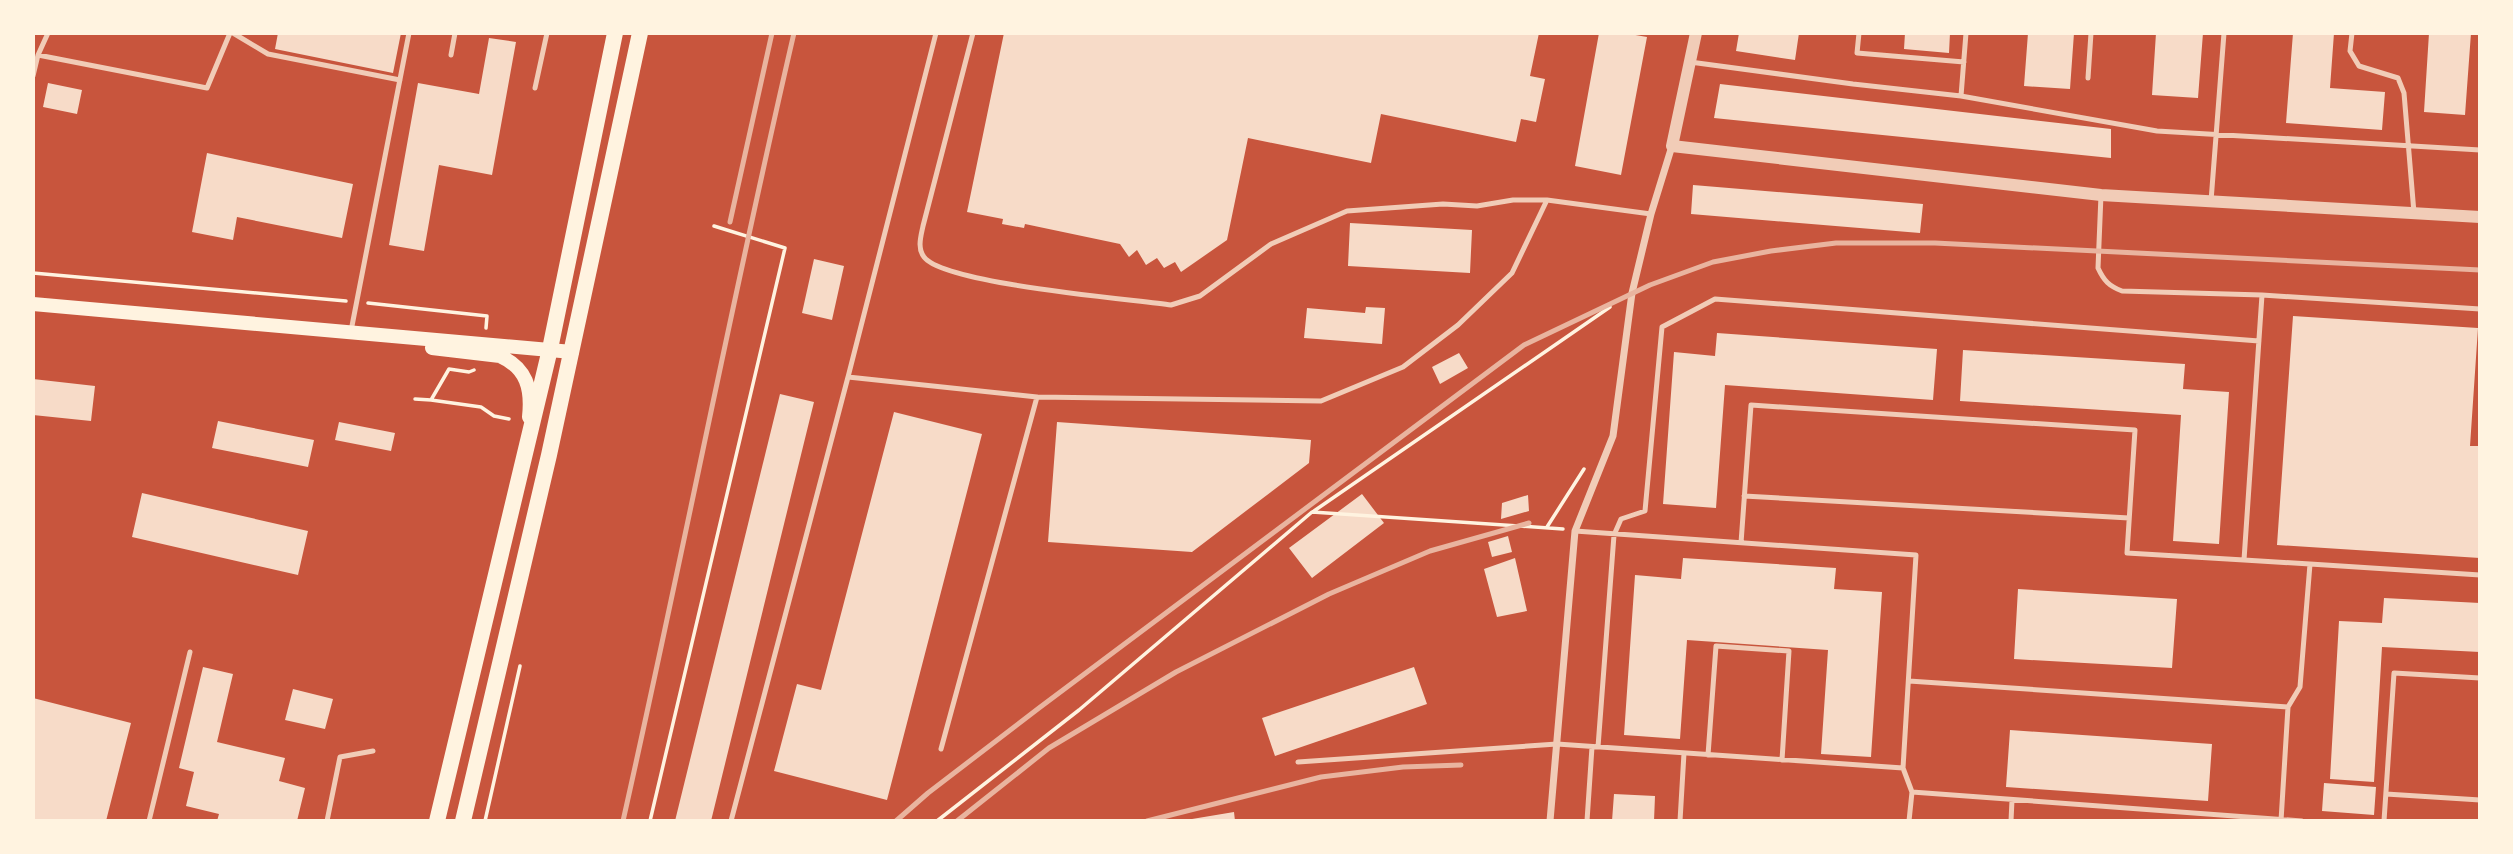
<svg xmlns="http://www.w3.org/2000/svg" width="2513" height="854" viewBox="0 0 2513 854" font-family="'Noto Sans',sans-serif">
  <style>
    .building { fill: #f7dbc8 }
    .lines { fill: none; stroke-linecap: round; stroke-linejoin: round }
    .path { stroke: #fff3e0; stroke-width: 3.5 }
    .service { stroke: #f1ccb7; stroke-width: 5 }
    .minor { stroke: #f1ccb7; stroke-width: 7 }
    .tertiary { stroke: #f1ccb7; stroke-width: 12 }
    .secondary { stroke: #fff3e0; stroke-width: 14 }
    .primary { stroke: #fff3e0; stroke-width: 16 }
    .rail { stroke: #e9b49f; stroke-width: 5 }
  </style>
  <rect width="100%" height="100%" fill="#c8553d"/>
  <path class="building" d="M278 33H401L393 73 275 49Z
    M1004 33H1539L1530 76 1545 79 1536 122 1521 119 1516 142 1381 114 1371 163 1248 138 1227 240 1181 272 1175 262 1164 268 1157 258 1146 265 1137 250 1129 257 1120 244 1025 224 1024 228 1002 224 1003 219 967 212Z
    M1599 33H1624L1647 37 1621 175 1575 166Z
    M1739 33H1799L1795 60 1736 51Z
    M1905 33H1950L1949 53 1904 49Z
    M2028 33H2074L2070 89 2024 86Z
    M2156 33H2203L2198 98 2152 95Z
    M2293 33H2334L2330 88 2385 92 2382 130 2286 123Z
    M2429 33H2471L2465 115 2424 112Z
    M489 38 516 42 492 175 439 165 424 251 389 245 418 83 479 94Z
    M48 83 82 90 77 114 43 107Z
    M1720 84 2111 129V158L1714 118Z
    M207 153 353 184 342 238 237 217 233 240 192 232Z
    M1693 185 1923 204 1920 233 1691 214Z
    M1350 223 1472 230 1470 273 1348 266Z
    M814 259 844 266 832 320 802 313Z
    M1366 307 1385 308 1382 344 1304 338 1307 308 1365 313Z
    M2293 316 2478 328 2470 446H2480V558L2277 545Z
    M1717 333 1937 349 1933 400 1725 385 1716 508 1663 504 1674 352 1715 356Z
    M1963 350 2185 364 2183 389 2229 392 2219 544 2173 541 2181 415 1960 401Z
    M1459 353 1468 368 1440 384 1432 367Z
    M33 379 95 386 91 421 33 415Z
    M780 394 814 402 711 821H675Z
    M894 412 982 434 887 800 774 771 797 684 821 690Z
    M218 421 314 440 308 467 212 448Z
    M339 422 395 433 391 451 335 440Z
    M1057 422 1311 440 1309 463 1192 552 1048 542Z
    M142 493 308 531 298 575 132 537Z
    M1362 494 1384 523 1312 578 1289 548Z
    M1528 495 1529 511 1501 519 1502 503Z
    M1508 536 1512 552 1492 557 1488 542Z
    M1515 558 1527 611 1497 617 1484 569Z
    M1683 558 1836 568 1834 589 1882 592 1871 757 1821 754 1828 650 1687 640 1680 739 1624 735 1635 575 1681 579Z
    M2018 589 2177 599 2172 668 2014 659Z
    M2384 598 2480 603V652L2382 647 2374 782 2330 779 2339 621 2382 623Z
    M203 667 233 674 217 742 285 758 279 781 305 788 297 821H217L219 814 186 806 194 772 179 768Z
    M1414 667 1427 704 1275 756 1262 718Z
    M293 689 333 699 325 729 285 720Z
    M33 698 131 723 106 821H33Z
    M2010 730 2212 744 2208 801 2006 787Z
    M2324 783 2376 787 2374 815 2322 811Z
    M1614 794 1655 796 1654 821H1612Z
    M1234 812 1235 821H1193L1192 819Z"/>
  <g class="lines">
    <path class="path" d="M33 273 346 301
      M368 303 487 316 486 328
      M415 399 431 400 449 369 469 372 474 370
      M431 400 481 407 494 416 509 419
      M1314 511 1610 307
      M1547 527 1584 469
      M485 821 520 666
      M650 821 785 248 714 226
      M937 821 1079 710 1312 512 1563 529"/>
    <path class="service" d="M233 33 268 54 400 80
      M936 33 848 377 1037 397 1321 401 1403 367 1458 325 1512 273 1547 200
      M973 33 923 226C921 236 917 248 924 257 944 284 1130 299 1171 305L1200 296 1271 244 1347 211 1443 204 1477 206 1513 200H1547L1651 214
      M1859 33 1857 53 1964 62
      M2352 33 2350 51 2359 66 2398 78 2404 93 2414 213
      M38 55 207 88 230 33
      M451 55 455 33
      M1690 62 1853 84 1961 96 2157 131 2480 150
      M33 76 38 55 48 33
      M2088 78 2091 33
      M535 88 547 33
      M1961 96 1966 33
      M2101 195 2098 268C2104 281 2109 286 2122 291L2262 295
      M2211 201 2224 33
      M351 331 409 33
      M1744 496 2129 518
      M1575 531 1916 555 1903 768 1912 792 1909 821
      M1741 543 1751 405 2135 430 2127 553 2244 560 2262 295 2480 309
      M2244 560 2310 564
      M1909 681 2288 707
      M1598 747 1614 535 1621 519 1645 511 1662 327 1715 299 2259 341
      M941 749 1037 397
      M1708 755 1716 646 1789 651 1782 760
      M1298 762 1557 744 1903 768
      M1912 792 2302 821
      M2386 794 2480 800
      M149 821 190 652
      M327 821 340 757 373 751
      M731 821 848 377
      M1587 821 1592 747
      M1680 821 1684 753
      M2011 821 2012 800
      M2281 821 2288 707 2300 687 2310 564 2480 575
      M2384 821 2394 673 2480 678"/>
    <path class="minor" d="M1550 821 1575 531 1613 436 1632 293 1651 214 1672 146"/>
    <path class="tertiary" d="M1696 33 1672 146 2101 195 2480 217"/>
    <path class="secondary" d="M33 304 572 352
      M432 348 500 356C527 368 532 389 529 417"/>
    <path class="primary" d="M437 821 550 349 615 33
      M463 821 549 455 640 33"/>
    <path class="rail" d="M730 222 772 33
      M623 821C682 559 733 295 794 33
      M896 821 928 793 1039 708 1524 345 1650 285 1713 262 1771 251 1836 243H1935L2480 270
      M957 821 1049 748 1176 672 1329 594 1430 551 1529 523
      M1147 821 1321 777 1403 767 1461 765"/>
  </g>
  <rect width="2513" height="854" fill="none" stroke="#fff3e0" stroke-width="70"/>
</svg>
